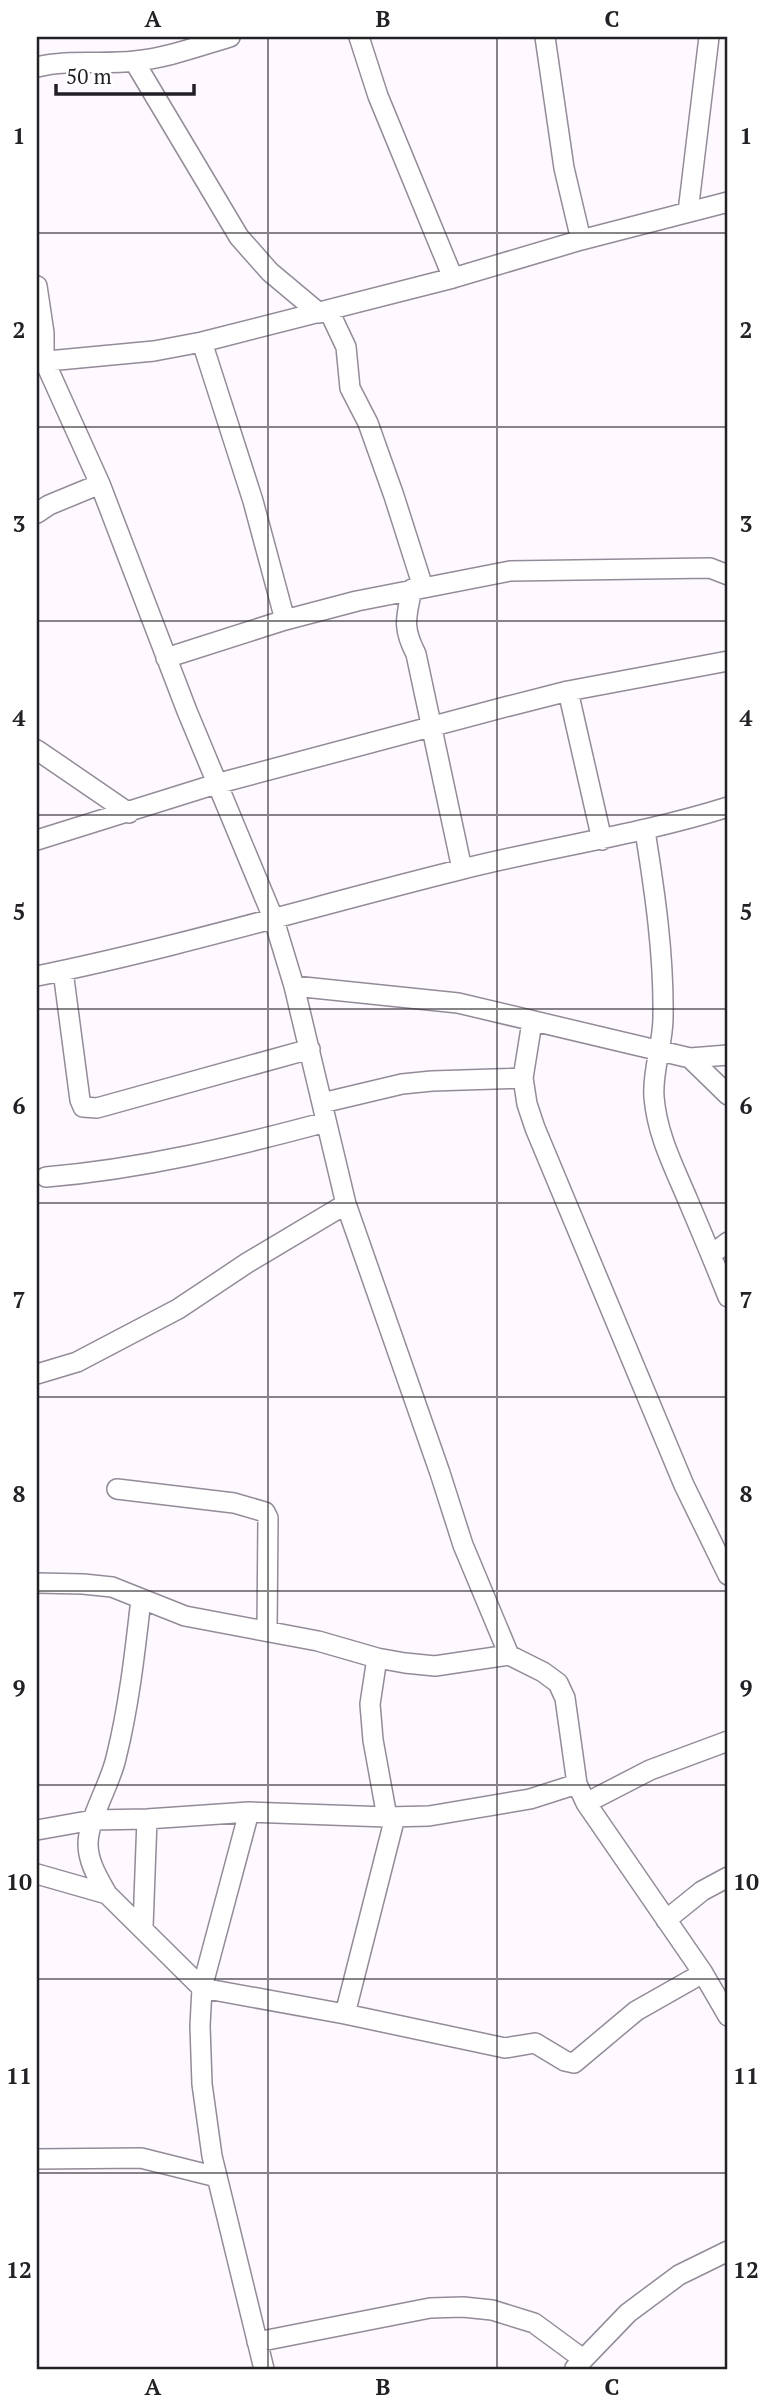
<svg xmlns="http://www.w3.org/2000/svg" width="765" height="2406" viewBox="0 0 765 2406" font-family="'PT Serif',serif">
  <style>
    .lines { fill: none; stroke-linecap: round; stroke-linejoin: round }
    .street-casing { stroke: #938b98; stroke-width: 22 }
    .street { stroke: #fff; stroke-width: 19 }
    .grid { fill: none; stroke: #242126; stroke-width: 2; stroke-opacity: 0.55 }
    .neatline { fill: none; stroke: #242126; stroke-width: 2.5 }
    .grid-label { font-size: 23px; text-anchor: middle; font-weight: bold; fill: #242126 }
  </style>
  <rect width="100%" height="100%" fill="#fdf9ff"/>
  <g class="lines">
    <g class="street-casing">
      <path id="street" d="M359 37 378 96 453 278
        M545 37 564 168 581 240
        M134 61 239 237 270 272 319 313
        M37 67C69 59 102 65 135 61 167 58 199 46 230 37
        M688 212 709 37
        M37 286 44 333V360L100 484 187 711 274 920 294 986 346 1204 440 1473 463 1545 509 1655 543 1672 558 1683 565 1698 577 1784 586 1803 703 1973 728 2016
        M329 311 346 347 350 388 368 423 394 496 423 587
        M202 342 253 501 285 620
        M37 362 154 351 202 342 453 278 581 240 728 202
        M37 513 49 505 100 484
        M412 589C406 618 402 627 416 654L462 869
        M166 658 285 620 357 601 510 571 710 568 728 575
        M568 691 602 840
        M37 750 129 813
        M645 831C655 893 664 955 663 1018 663 1044 652 1071 654 1097 657 1134 673 1165 687 1198 701 1231 715 1264 728 1297
        M37 840 216 784 509 706 568 691 728 661
        M63 971 80 1100 83 1107 97 1108 310 1049
        M37 976C179 947 318 905 459 870 549 847 639 835 728 807
        M294 986 458 1003 690 1058 728 1095
        M532 1022 523 1078 527 1104 535 1128 684 1485 728 1575
        M690 1058 728 1055
        M322 1103 402 1084 432 1081 523 1078
        M46 1177C142 1169 233 1147 326 1122
        M711 1255 728 1242
        M37 1374 77 1362 178 1309 247 1263 346 1204
        M117 1489 234 1503 265 1512 268 1518 267 1631
        M37 1583 83 1584 112 1587 185 1616 318 1641 377 1658 405 1663 435 1666 509 1655
        M377 1658 370 1704 373 1740 387 1817
        M586 1803 650 1770 728 1741
        M249 1812 202 1988 200 2026 202 2084 212 2156 264 2369
        M37 1830 93 1820 147 1819 249 1812 387 1817 429 1816 530 1799 577 1784
        M37 1874 107 1894 202 1988 345 2014 505 2048 535 2043 565 2061 574 2063 636 2011 703 1973
        M107 1894C98 1878 88 1862 88 1844 88 1819 110 1785 116 1758 129 1706 135 1652 141 1599
        M666 1920 702 1891 728 1877
        M143 1927 147 1819
        M345 2014 395 1817
        M37 2159 141 2158 217 2177
        M257 2342 430 2308 463 2307 492 2310 534 2323 583 2359
        M575 2368 628 2313 679 2275 728 2251"/>
    </g>
    <use href="#street" class="street"/>
  </g>
  <path class="grid" d="M268 37V2369M497 37V2369M37 233H728M37 427H728M37 621H728M37 815H728M37 1009H728M37 1203H728M37 1397H728M37 1591H728M37 1785H728M37 1979H728M37 2173H728"/>
  <rect width="765" height="2406" fill="none" stroke="#ffffff" stroke-width="77"/>
  <path d="M56 84v10h138v-10" fill="none" stroke="#242126" stroke-width="3.5"/>
  <text x="66" y="84" font-size="21" fill="#242126" stroke="#ffffff" stroke-width="5" paint-order="stroke">50 m</text>
  <rect x="38" y="38" width="688" height="2330" class="neatline"/>
  <g class="grid-label">
    <text x="153" y="27">A</text>
    <text x="383" y="27">B</text>
    <text x="612" y="27">C</text>
    <text x="19" y="144">1</text>
    <text x="746" y="144">1</text>
    <text x="19" y="338">2</text>
    <text x="746" y="338">2</text>
    <text x="19" y="532">3</text>
    <text x="746" y="532">3</text>
    <text x="19" y="726">4</text>
    <text x="746" y="726">4</text>
    <text x="19" y="920">5</text>
    <text x="746" y="920">5</text>
    <text x="19" y="1114">6</text>
    <text x="746" y="1114">6</text>
    <text x="19" y="1308">7</text>
    <text x="746" y="1308">7</text>
    <text x="19" y="1502">8</text>
    <text x="746" y="1502">8</text>
    <text x="19" y="1696">9</text>
    <text x="746" y="1696">9</text>
    <text x="19" y="1890">10</text>
    <text x="746" y="1890">10</text>
    <text x="19" y="2084">11</text>
    <text x="746" y="2084">11</text>
    <text x="19" y="2278">12</text>
    <text x="746" y="2278">12</text>
    <text x="153" y="2395">A</text>
    <text x="383" y="2395">B</text>
    <text x="612" y="2395">C</text>
  </g>
</svg>
